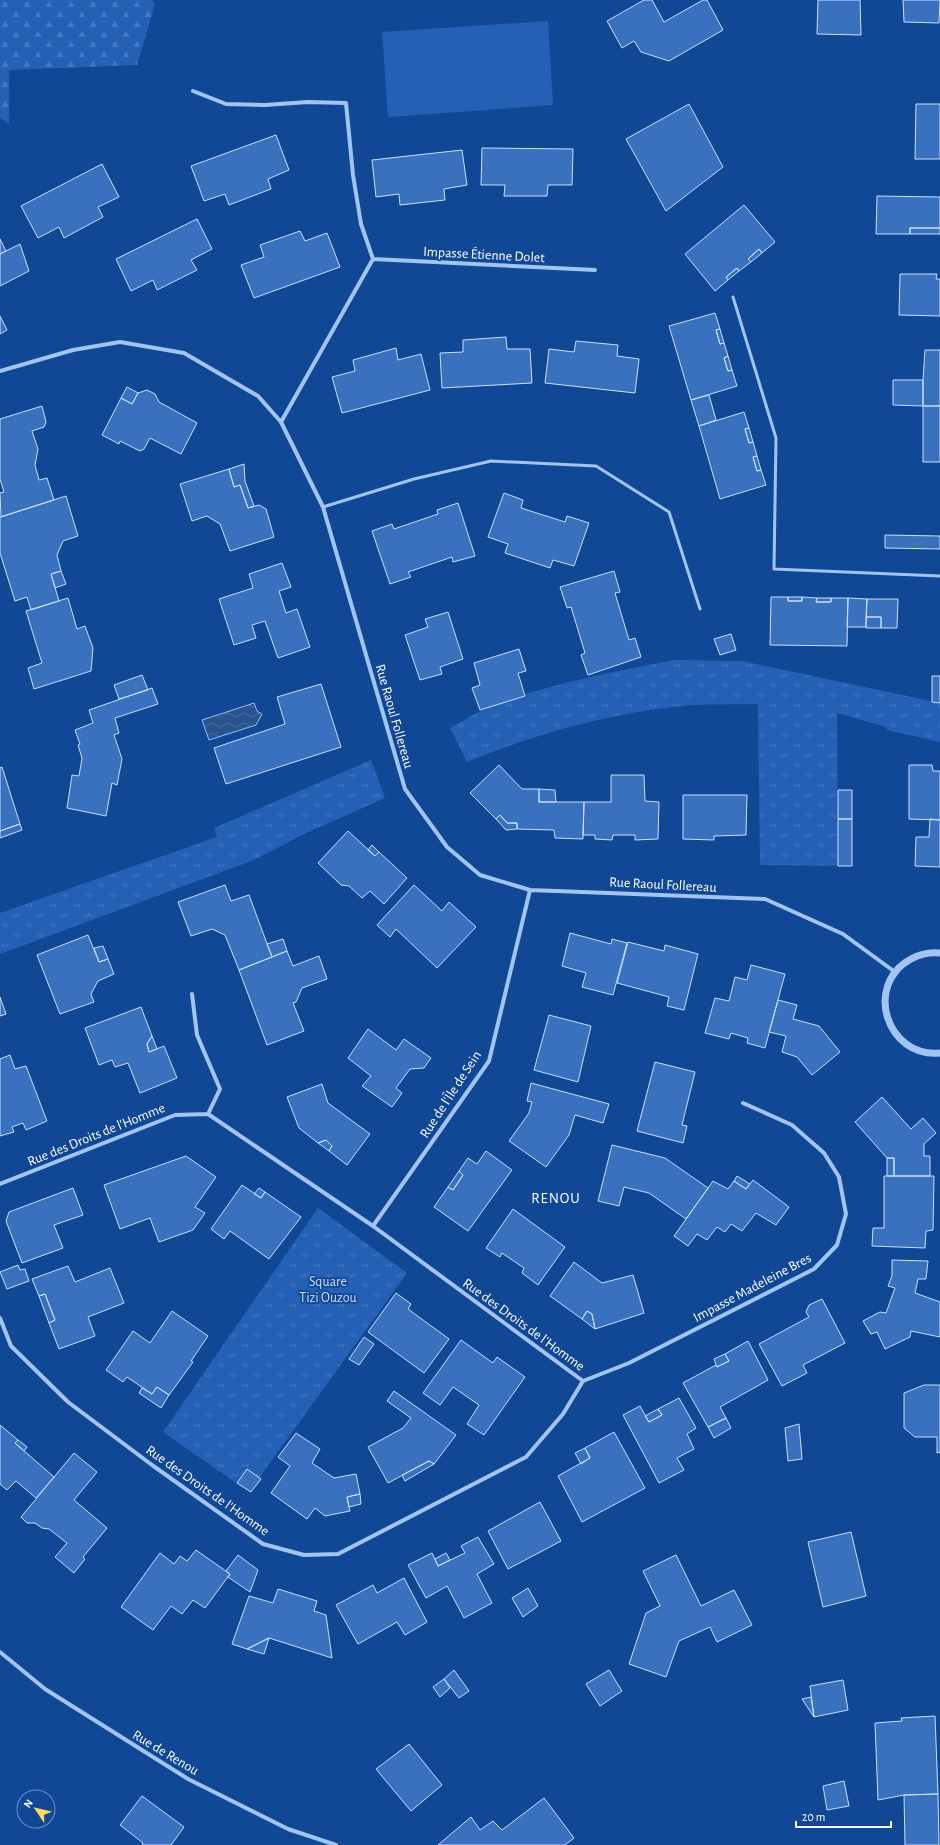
<svg xmlns="http://www.w3.org/2000/svg" width="940" height="1845" viewBox="0 0 940 1845" font-family="'Alegreya Sans',sans-serif">
  <style>
    .grass { fill: url(#grass-tufts) }
    .forest { fill: url(#forest-firs) }
    .pitch { fill: #2461b5 }
    .water { fill: url(#water-waves); stroke: #93bff7 }
    .building { fill: #3a71be; stroke: #c9dffd }
    .lines { fill: none; stroke-linecap: round; stroke-linejoin: round }
    .service { stroke: #a1c4f3; stroke-width: 3 }
    .minor { stroke: #a1c4f3; stroke-width: 4 }
    .tertiary { stroke: #a1c4f3; stroke-width: 7 }
    .labels { text-anchor: middle; stroke-width: 3.5; stroke-linejoin: round; paint-order: stroke }
    .street-label { font-size: 14px; fill: #fff; stroke: #114896 }
    .park-label { font-size: 14px; fill: #c9dffd; stroke: #114896 }
    .neighbourhood-label { font-size: 15px; letter-spacing: 1px; fill: #fff; stroke: #114896 }
  </style>
  <defs>
    <pattern id="grass-tufts" width="24" height="20" patternUnits="userSpaceOnUse"><rect width="24" height="20" fill="#2461b5"/><path d="M3 7l-1-3M5 7V3M7 7l1-3M15 17l-1-3M17 17v-4M19 17l1-3" fill="none" stroke="#4579c0"/></pattern>
    <pattern id="forest-firs" width="22" height="20" patternUnits="userSpaceOnUse"><rect width="22" height="20" fill="#2461b5"/><path d="M5 1l3.5 6h-7zM16 11l3.5 6h-7z" fill="#4579c0"/></pattern>
    <pattern id="water-waves" width="16" height="10" patternUnits="userSpaceOnUse"><rect width="16" height="10" fill="#2b538d"/><path d="M0 5q4-4 8 0t8 0" fill="none" stroke="#4b6d9e"/></pattern>
  </defs>
  <rect width="100%" height="100%" fill="#114896"/>
  <path class="grass" d="M674 660 742 661 940 703V742L887 730 886 727 837 713 838 866 760 865 758 704C730 705 701 703 673 707 602 715 533 735 467 762L450 728C462 721 475 713 488 708 545 684 613 672 674 660Z
    M371 760 385 798 304 834 254 860 0 954V913L217 837 214 828Z
    M318 1208 407 1273 249 1492 163 1432Z"/>
  <path class="forest" d="M0 0H152L155 4 137 65 9 70V124L0 118Z"/>
  <path class="pitch" d="M548 21 553 105 388 117 382 32Z"/>
  <path class="water" d="M254 703 257 711 262 714 256 725 209 740 202 720Z"/>
  <path class="building" d="M644 0H652L664 22 703 0H707L723 30 669 61 641 52 634 41 622 48 607 21Z
    M818 0H860L861 35 817 34Z
    M903 0H940L939 23 904 22Z
    M689 104 723 167 666 211 626 139Z
    M916 104H940V159H915Z
    M276 135 289 170 268 179 271 189 229 205 225 194 204 201 191 166Z
    M482 148 573 149 572 185H548L547 196H504L505 185H481Z
    M462 150 467 185 444 189 445 200 400 205 399 194 376 197 372 160Z
    M102 164 119 197 98 207 103 217 64 238 59 227 38 238 21 206Z
    M877 196 940 197V228H910V234H876Z
    M744 205 775 242 762 253 759 249 748 259 751 262 739 271 737 268 726 277 728 280 715 291 685 254Z
    M197 219 212 249 191 260 197 270 157 290 153 280 131 291 116 259Z
    M910 228H940V234H910Z
    M300 231 305 241 327 233 340 267 254 298 241 265 264 257 260 245Z
    M0 239 6 251 0 254Z
    M20 244 29 271 0 286V254Z
    M759 249 762 253 751 262 748 259Z
    M737 268 739 271 728 280 726 277Z
    M900 274H937L936 279H940V316L899 315Z
    M715 313 720 329 716 330 720 344 724 343 728 356 724 358 728 371 732 370 737 386 691 400 669 326Z
    M0 316 7 330 0 334Z
    M720 329 724 343 720 344 716 330Z
    M506 337 507 349H530L532 383 442 388 440 353 463 352V340Z
    M576 341 618 345 617 356 639 359 635 393 545 383 549 349 574 352Z
    M396 348 398 360 421 354 430 390 342 413 332 377 355 371 353 360Z
    M925 350H940V406H923V380Z
    M728 356 732 370 728 371 724 358Z
    M893 380H923V406L893 405Z
    M127 387 138 393 132 404 121 398Z
    M147 390 155 394 159 402 197 423 181 454 150 438 144 449 140 451 120 441 119 444 102 435 121 398 132 404 138 393Z
    M709 395 716 420 699 426 691 400Z
    M42 406 46 422 44 427 32 431 38 449 35 465 39 480 47 478 54 500 1 517 0 493 4 492 0 479V419Z
    M923 406H940V462H923Z
    M744 412 749 428 745 429 749 443 753 442 757 456 753 457 757 471 761 470 766 485 720 499 699 426Z
    M749 428 753 442 749 443 745 429Z
    M757 456 761 470 757 471 753 457Z
    M244 464 245 481 254 506 248 508 240 485 234 487 229 469Z
    M229 469 234 487 240 485 248 508 259 505 266 509 274 537 230 551 220 524 207 516 192 521 180 484Z
    M504 493 523 500 521 508 565 522 567 516 589 523 574 566 553 560 550 568 505 553 508 544 488 537Z
    M66 496 78 536 63 541 57 555 61 571 51 574 59 601 31 610 27 597 15 601 0 553V517Z
    M458 503 475 556 453 562 452 557 408 572 411 577 390 584 372 531 392 524 394 529 438 514 437 510Z
    M885 535 940 536V549L885 548Z
    M282 563 291 587 279 591 286 613 297 609 310 647 278 658 265 621 252 625 256 638 234 645 219 599 253 588 249 574Z
    M61 571 66 584 55 588 51 574Z
    M614 571 620 592 615 593 629 640 635 638 641 657 588 675 581 655 585 653 571 607 567 608 560 587Z
    M771 597H788V601H802V597L817 598 816 602H831V598H848L847 646 770 645Z
    M788 597H802V601H788Z
    M68 598 77 629 85 626 93 648 91 671 34 689 28 668 42 663 26 611Z
    M817 598H831V602H816Z
    M848 598 867 599 866 627H847Z
    M867 599H898L897 628H881V617H866Z
    M448 612 463 659 440 667 442 674 420 680 405 635 428 627 425 619Z
    M866 617H881V628H866Z
    M731 634 736 650 720 655 714 639Z
    M519 649 526 671 518 673 525 696 480 710 472 688 480 685 474 663Z
    M142 675 148 690 119 699 114 685Z
    M932 676H940V703L932 702Z
    M321 684 341 747 226 784 214 748 285 724 277 697Z
    M152 688 158 704 115 718 119 733 114 735 122 759 117 785 112 783 106 816 67 808 72 775 79 776 82 758 78 745 80 744 75 730 93 723 89 710Z
    M499 765 522 789H539V802H584L583 839 555 838 554 830 517 829V823H507L500 815 496 819 470 793Z
    M909 765H932L933 771H940V820L909 819Z
    M2 767 20 824 0 831V768Z
    M611 775H644L645 801 659 802 658 839 635 840V835H613L612 840 595 839V835H583L584 802H611Z
    M539 789 555 790 556 802H539Z
    M838 790H852V819H838Z
    M683 795H747L746 835 714 836V840L683 839Z
    M500 815 507 823H517V829L506 830 496 819Z
    M838 819H852V866H838Z
    M930 819 940 820V867L915 866 916 837H929Z
    M20 824 22 830 0 838V831Z
    M348 831 375 856 379 852 407 878 384 904 370 891 362 898 349 886 341 885 318 863Z
    M372 845 379 852 375 856 368 850Z
    M225 885 231 901 249 895 272 957 239 970 225 935 212 929 191 936 178 902Z
    M414 885 442 911 449 902 476 927 437 968 396 929 390 937 377 925Z
    M570 933 611 944 612 939 627 943 613 995 582 987 586 973 562 966Z
    M88 935 99 962 108 959 114 974 98 981 91 994 94 1002 60 1014 37 955Z
    M283 939 287 951 272 957 267 944Z
    M628 942 664 951 665 945 698 954 684 1010 667 1006 669 997 617 983Z
    M103 946 108 959 99 962 94 948Z
    M287 951 293 966 319 956 327 979 302 988 296 1002 293 1003 304 1031 267 1045 239 970Z
    M751 965 785 974 765 1048 747 1043 748 1038 731 1033 729 1039 705 1033 715 998 729 1001 735 977 747 980Z
    M0 997 6 1014 0 1016Z
    M778 1000 797 1005 793 1019 819 1026 840 1052 812 1075 797 1057 782 1052 786 1036 769 1032Z
    M141 1007 152 1036 147 1044 149 1052 164 1046 177 1078 140 1093 128 1063 115 1067 112 1060 99 1065 85 1028Z
    M549 1015 591 1026 578 1082 534 1070Z
    M368 1029 396 1050 404 1039 431 1058 424 1068 410 1069 396 1088 402 1093 392 1107 362 1086 371 1076 348 1058Z
    M152 1036 157 1049 149 1052 147 1044Z
    M10 1055 15 1069 26 1066 47 1121 26 1130 23 1123 12 1127 14 1132 0 1136V1059Z
    M655 1062 695 1072 682 1125 687 1126 683 1143 637 1131Z
    M531 1083 609 1104 603 1123 575 1115 569 1135 546 1167 509 1141 529 1113 532 1102 527 1101Z
    M322 1084 328 1103 370 1134 347 1165 329 1151 332 1146 326 1140 318 1143 299 1128 287 1097Z
    M882 1097 911 1129 923 1118 936 1133 924 1144V1156H930V1176H894V1158H887L855 1122Z
    M326 1140 332 1146 329 1151 318 1143Z
    M612 1145 665 1158 708 1188 686 1219 649 1193 624 1187 619 1206 598 1201Z
    M486 1151 512 1170 468 1231 434 1207 448 1187 453 1190 463 1175 459 1171 468 1158 477 1164Z
    M186 1156 216 1177 195 1207 205 1213 193 1230 159 1242 150 1218 120 1229 104 1185Z
    M887 1158H894V1176H887Z
    M459 1171 463 1175 453 1190 448 1187Z
    M737 1176 750 1184 746 1189 734 1181Z
    M884 1176H934L933 1230 926 1231 925 1248 872 1246 873 1228H884Z
    M753 1180 789 1207 776 1225 756 1213 742 1231 731 1224 725 1232 717 1227 707 1240 697 1234 688 1246 674 1236 713 1181 728 1189 734 1181 746 1189Z
    M242 1185 261 1198 265 1192 301 1217 269 1259 230 1231 224 1239 211 1229Z
    M73 1188 83 1215 54 1225 63 1248 22 1263 6 1221 9 1212Z
    M259 1188 265 1192 261 1198 254 1194Z
    M513 1209 565 1247 538 1285 522 1273 524 1268 502 1253 500 1257 486 1248Z
    M892 1260 928 1261 926 1279H918L915 1293 940 1302V1337L911 1331 910 1337 885 1349 877 1332 871 1334 863 1321 880 1312 886 1313 895 1288 888 1286 892 1276Z
    M574 1262 602 1283 633 1275 644 1313 595 1329 592 1314 587 1311 582 1319 550 1296Z
    M18 1265 20 1270 25 1269 29 1281 7 1289 0 1272Z
    M68 1266 75 1282 110 1268 124 1303 88 1317 95 1336 59 1349 49 1323 55 1320 45 1294 39 1296 32 1279Z
    M396 1293 411 1304 408 1309 449 1339 424 1373 368 1332Z
    M45 1294 55 1320 49 1323 39 1296Z
    M822 1299 845 1343 803 1365 807 1373 782 1386 759 1344 809 1317 806 1312 809 1305Z
    M172 1311 208 1336 191 1361 193 1362 169 1395 157 1387 152 1394 127 1377 123 1382 106 1370 133 1331 150 1343Z
    M587 1311 592 1314 595 1329 582 1319Z
    M364 1337 374 1344 359 1365 349 1359Z
    M461 1340 493 1363 497 1357 525 1377 484 1435 467 1424 479 1405 453 1387 440 1405 423 1393Z
    M748 1341 768 1380 720 1407 726 1418 708 1427 683 1383 716 1365 717 1367 729 1361 725 1354Z
    M725 1354 729 1361 717 1367 714 1359Z
    M924 1385H940V1452L937 1453V1437H915L904 1428V1393Z
    M157 1387 169 1395 161 1408 139 1393 142 1388 152 1394Z
    M394 1391 456 1435 434 1464 429 1461 388 1483 368 1447 403 1428 411 1418 387 1401Z
    M679 1398 696 1428 687 1434 694 1449 677 1458 684 1470 659 1483 623 1415 640 1406 649 1422 662 1415 658 1409Z
    M658 1409 662 1415 649 1422 645 1416Z
    M726 1418 731 1428 714 1438 708 1427Z
    M799 1424 802 1459 788 1461 785 1428Z
    M0 1425 18 1440 15 1443 54 1477 36 1498 16 1481 7 1490 0 1484Z
    M614 1432 645 1488 582 1522 558 1476 590 1458 585 1448Z
    M296 1433 320 1449 312 1463 334 1478 356 1474 360 1494 347 1497 350 1511 325 1516 315 1508 307 1519 271 1493 290 1466 278 1457Z
    M18 1440 27 1447 24 1451 15 1443Z
    M585 1448 590 1458 581 1464 575 1453Z
    M74 1453 97 1472 74 1500 107 1528 83 1557 85 1559 74 1573 55 1557 67 1543 49 1529 42 1528 35 1523H27L21 1517Z
    M429 1461 434 1464 405 1481 402 1475Z
    M247 1469 261 1479 251 1492 237 1483Z
    M360 1494 361 1504 349 1507 347 1497Z
    M540 1502 561 1541 508 1569 488 1531Z
    M851 1532 866 1596 823 1607 808 1542Z
    M478 1537 494 1564 477 1574 492 1603 464 1618 447 1586 426 1598 408 1565 432 1553 438 1566 465 1553 461 1546Z
    M196 1550 230 1574 205 1608 193 1600 182 1614 171 1606 153 1630 121 1607 160 1553 174 1564 180 1556 187 1561Z
    M446 1553 450 1560 438 1566 435 1559Z
    M238 1555 258 1570 250 1592 228 1577 230 1574 226 1571Z
    M676 1555 701 1606 734 1590 752 1625 717 1642 710 1627 679 1641 666 1677 629 1664 646 1613 660 1606 643 1571Z
    M404 1578 427 1622 405 1635 397 1622 358 1644 336 1605 373 1585 377 1593Z
    M528 1588 538 1606 523 1617 512 1598Z
    M278 1589 317 1601 314 1611 326 1615 332 1658 269 1638 247 1649 232 1644 249 1596 273 1603Z
    M269 1638 264 1654 247 1649Z
    M454 1670 469 1691 459 1698 444 1679Z
    M609 1670 622 1691 600 1706 586 1684Z
    M444 1679 450 1688 440 1697 433 1687Z
    M843 1680 848 1710 814 1717 810 1686Z
    M811 1697 814 1717 802 1699Z
    M935 1716 938 1794 904 1795 878 1800 875 1723 902 1721 901 1718Z
    M409 1744 442 1785 411 1811 376 1769Z
    M844 1781 849 1806 827 1810 823 1786Z
    M938 1794 939 1845H905L904 1795Z
    M142 1796 184 1827 171 1845H142L143 1843 120 1825Z
    M544 1798 574 1838 565 1845H438L471 1817 480 1830 493 1821 502 1830Z"/>
  <g class="lines">
    <path class="service" d="M733 297 776 438 774 569 940 576
      M323 507 414 479 491 461 596 466 669 512 700 609"/>
    <path class="minor" d="M193 91 226 104 265 105 308 102 346 103 353 175 361 224 373 259 281 422
      M373 259 595 270
      M0 371 73 350 120 342 184 353 258 396 281 422 323 507 405 789 447 847 480 875 530 890 765 899 843 934 895 972
      M192 994 197 1035 220 1089 208 1114
      M0 1184 175 1115 208 1114 373 1226 583 1381 563 1414 526 1457 338 1554 304 1555 263 1544 152 1465 68 1402 11 1346 0 1318
      M373 1226 489 1061 530 890
      M583 1381 629 1363 814 1269 837 1245 846 1214 839 1177 824 1153 792 1125 743 1103
      M0 1652 45 1689 188 1779 288 1829 336 1845"/>
    <path class="tertiary" d="M940 953C929 952 920 954 911 959 863 985 887 1058 940 1053"/>
  </g>
  <g class="labels">
    <g class="street-label">
      <text transform="translate(484 254) rotate(3)" y="5">Impasse Étienne Dolet</text>
      <text transform="translate(395 716) rotate(74)" y="5">Rue Raoul Follereau</text>
      <text transform="translate(663 884) rotate(3)" y="5">Rue Raoul Follereau</text>
      <text transform="translate(450 1094) rotate(-57)" y="5">Rue de l'Île de Sein</text>
      <text transform="translate(96 1134) rotate(-22)" y="5">Rue des Droits de l'Homme</text>
      <text transform="translate(752 1287) rotate(-28)" y="5">Impasse Madeleine Bres</text>
      <text transform="translate(524 1324) rotate(36)" y="5">Rue des Droits de l'Homme</text>
      <text transform="translate(208 1490) rotate(35)" y="5">Rue des Droits de l'Homme</text>
      <text transform="translate(166 1752) rotate(31)" y="5">Rue de Renou</text>
    </g>
    <g class="park-label">
      <text x="328" y="1286">Square<tspan x="328" dy="16">Tizi Ouzou</tspan></text>
    </g>
    <g class="neighbourhood-label">
      <text x="556" y="1203">RENOU</text>
    </g>
  </g>
  <g transform="translate(36 1809) rotate(305)"><circle r="19" fill="#114896" stroke="#7091c0"/>
  <path d="M0-3L7 15L0 10L-7 15Z" fill="#ffd663"/>
  <text y="-6" font-size="11" font-weight="bold" text-anchor="middle" fill="#ffffff">N</text>
  </g>
  <path d="M796 1821v6h95v-6" fill="none" stroke="#ffffff" stroke-width="2"/>
  <text x="802" y="1821" font-size="12" fill="#ffffff" stroke="#114896" stroke-width="3" paint-order="stroke">20 m</text>
</svg>
